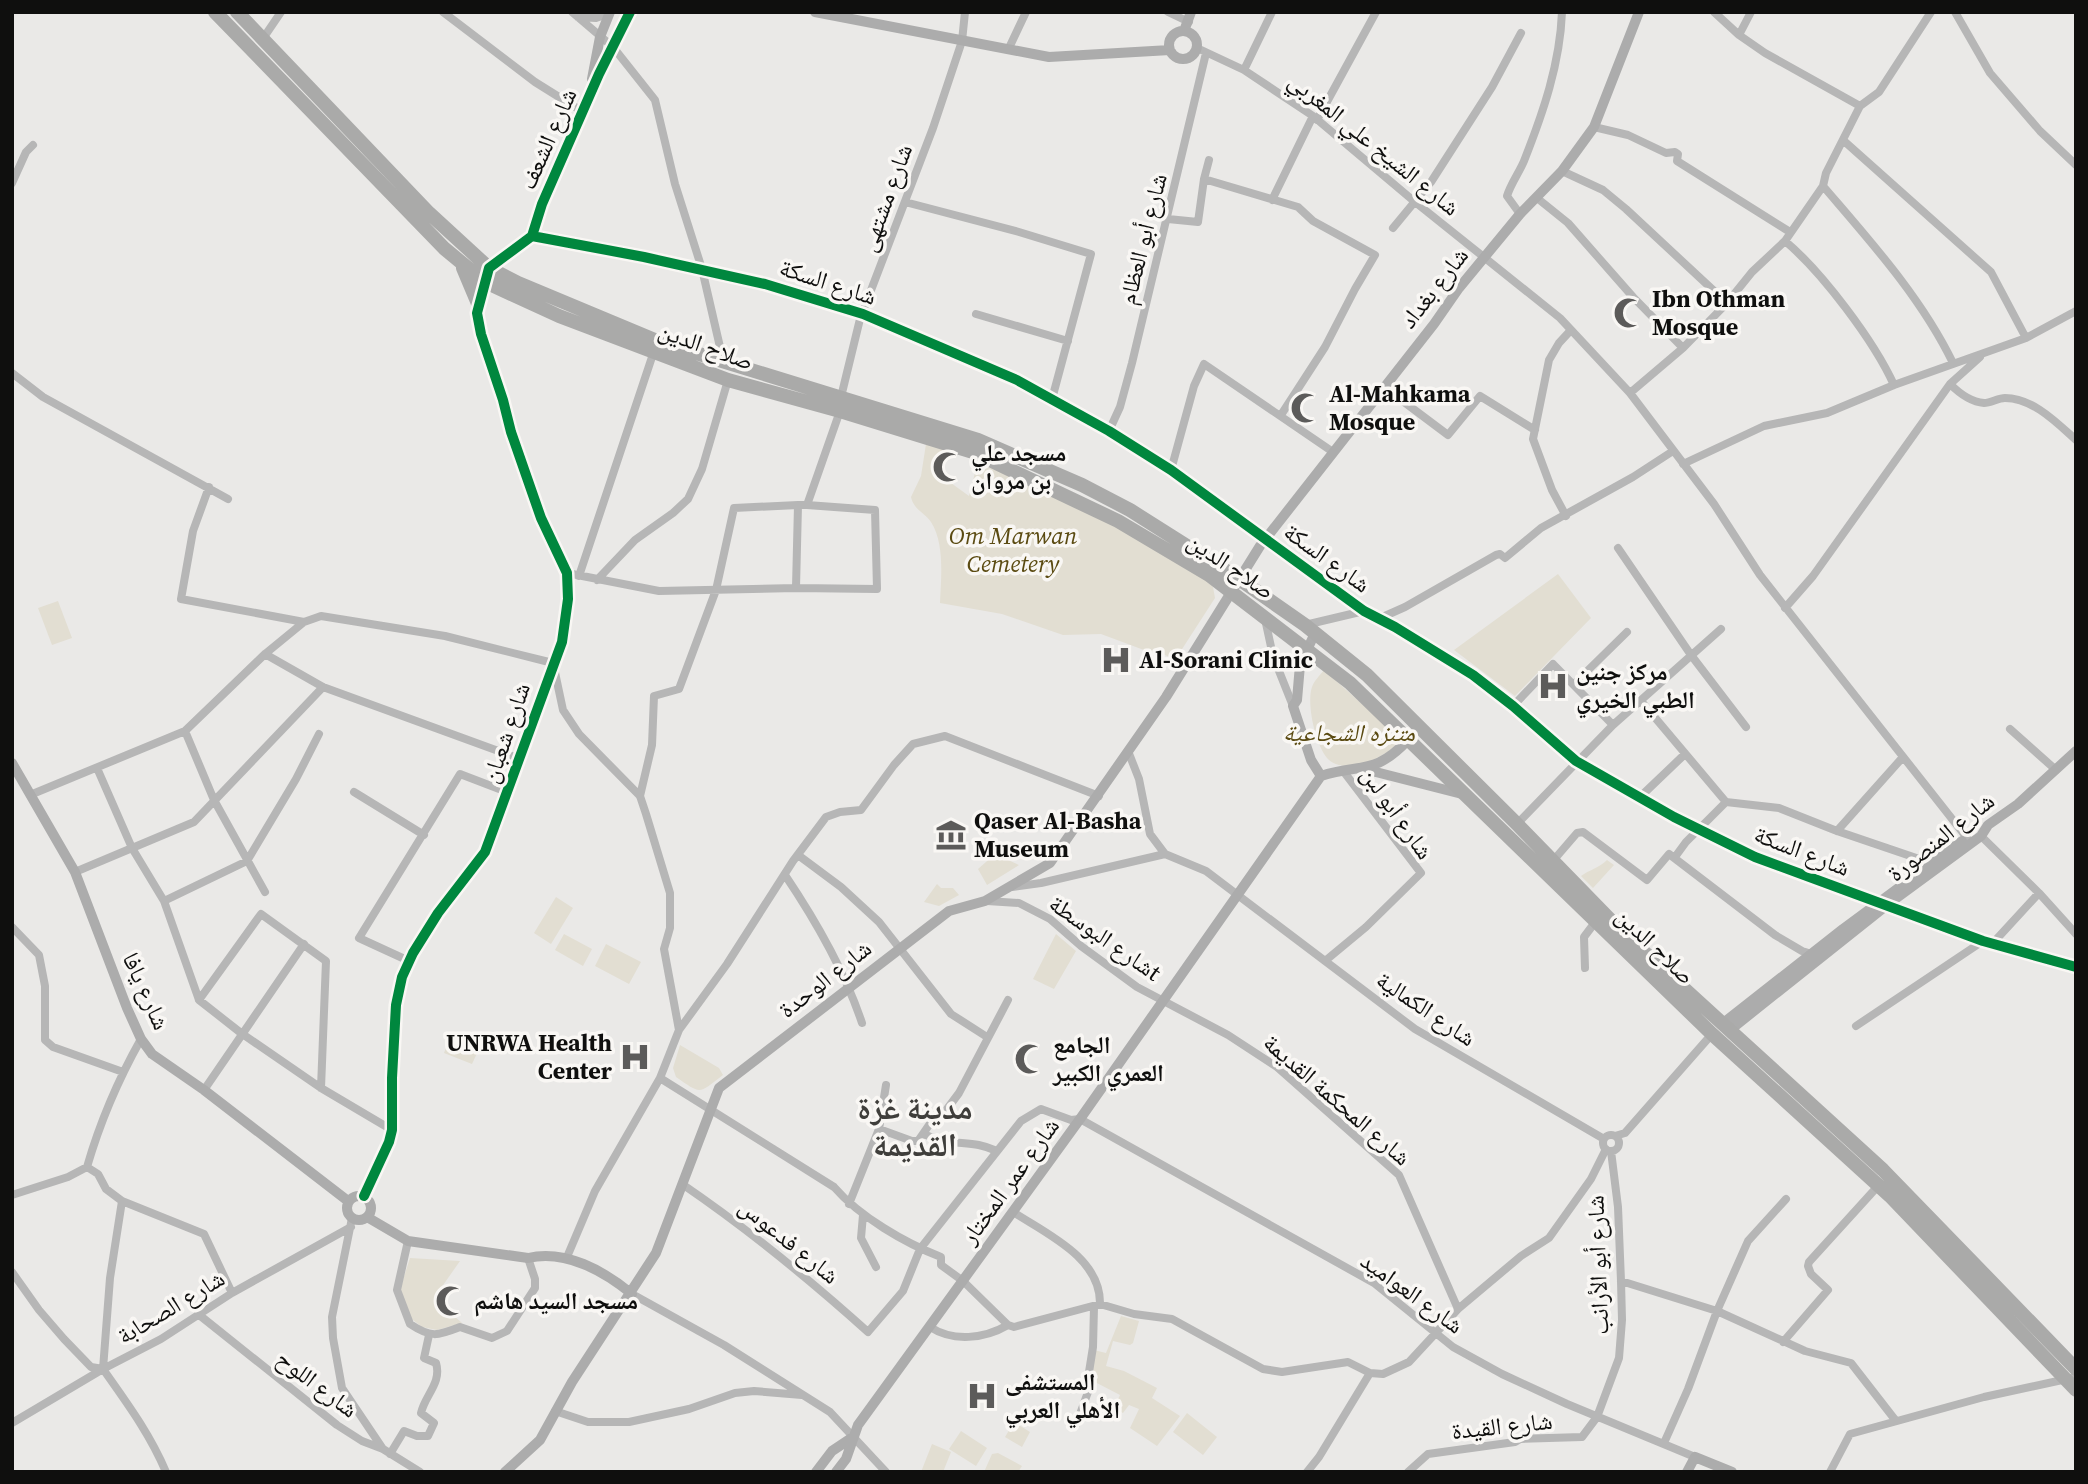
<svg xmlns="http://www.w3.org/2000/svg" width="2088" height="1484" viewBox="0 0 2088 1484" font-family="'Source Serif 4','Noto Naskh Arabic',serif">
  <style>
    .green { fill: #e2ded2 }
    .lines { fill: none; stroke-linecap: round; stroke-linejoin: round }
    .street { stroke: #b6b6b6; stroke-width: 8 }
    .secondary { stroke: #acacac; stroke-width: 10 }
    .highway { stroke: #aaaaa9; stroke-width: 14 }
    .cycleway-casing { stroke: #f9f7f4; stroke-width: 15 }
    .cycleway { stroke: #00873e; stroke-width: 10 }
    .labels { text-anchor: middle; stroke-width: 7; stroke-linejoin: round; paint-order: stroke }
    .street-label { font-size: 24px; fill: #0f0f0e; stroke: #f9f7f4 }
    .poi-label { font-size: 24px; font-weight: bold; fill: #0f0f0e; stroke: #f9f7f4; text-anchor: start }
    .park-label { font-size: 24px; font-style: italic; fill: #5b4b12; stroke: #f9f7f4 }
    .district-label { font-size: 32px; font-weight: bold; fill: #3f3e3b; stroke: #f9f7f4 }
  </style>
  <rect width="100%" height="100%" fill="#eae9e7"/>
  <path class="green" d="M926 444 943 448 933 470 969 496 978 461 1139 535 1206 579 1213 587 1215 598 1175 660 1155 650 1152 653 1101 634 1063 635 1002 614 940 603C941 578 945 544 931 522 924 512 914 510 911 497L921 476Z
    M1558 574 1591 618 1515 696 1454 650Z
    M58 601 72 638 52 645 38 608Z
    M1324 670 1401 739C1390 756 1347 776 1329 760 1316 748 1306 704 1312 687 1314 681 1320 675 1324 670Z
    M995 854 1019 865 987 885 978 869Z
    M1607 860 1614 865 1593 888 1581 876C1589 870 1599 868 1607 860Z
    M937 884 941 888H953L959 895 939 906 924 902Z
    M556 897 573 908 551 944 534 933Z
    M564 934 592 949 583 966 555 950Z
    M1056 934 1076 951 1054 989 1033 979Z
    M606 944 641 962 629 984 595 966Z
    M450 1037 479 1049 472 1064 444 1053Z
    M680 1045 719 1068 723 1075C698 1094 702 1095 676 1077L673 1068Z
    M410 1258 460 1261 434 1298 462 1323 437 1330 422 1327 409 1317 400 1289Z
    M1121 1316 1139 1321 1133 1343 1130 1345 1113 1341 1106 1366 1124 1371 1157 1388 1152 1398 1180 1416 1157 1446 1130 1428 1139 1409 1129 1405 1123 1413 1114 1408 1120 1395 1093 1381 1091 1373 1094 1350 1106 1353Z
    M1187 1413 1217 1437 1203 1455 1173 1432Z
    M1014 1422 1030 1432 1022 1447 1005 1437Z
    M961 1431 987 1448 976 1466 949 1449Z
    M932 1444 951 1452 943 1472H921Z
    M998 1453 1022 1466 1018 1472H984L992 1454Z"/>
  <g class="lines">
    <path class="street" d="M443 12 535 82 583 112
      M572 12 613 47 655 100 675 184 702 269 723 360
      M1168 12 1189 22
      M1714 12 1739 35 1765 53 1860 106
      M1955 12 1990 73 2040 131 2076 165
      M578 17 596 18 610 13
      M1739 35 1751 12
      M262 40 281 12
      M1009 48 1026 12
      M1197 48 1244 70 1313 116 1415 202 1560 318 1630 393 1714 504 1760 575 1971 843
      M1244 70 1272 12
      M1317 120 1376 12
      M1594 127 1628 135 1666 153 1675 152 1678 154 1677 161 1790 232
      M1844 141 1991 272 2026 338
      M1562 171 1603 190 1626 209 1727 303
      M1204 179 1298 207 1313 221 1375 255 1355 289 1325 347 1281 415
      M12 183 26 152 33 145
      M1823 186C1870 241 1921 297 1953 363
      M1537 198 1568 223 1633 297 1683 348
      M1272 200 1313 116
      M905 202 1019 232 1091 254 1052 399
      M1520 214 1507 196C1511 183 1519 173 1524 161 1543 113 1560 64 1562 12
      M1168 219 1198 222 1204 179 1209 160
      M1393 228 1431 182 1492 87 1521 33
      M532 236 644 257 765 284 863 314 1017 380 1109 431 1171 470 1364 611 1395 627 1473 675 1513 706 1576 761 1674 817 1755 857 1983 941 2076 967
      M1785 241C1822 272 1874 341 1894 385
      M976 314 1068 341
      M12 373 43 397 228 499
      M1950 384C1959 393 1970 402 1984 403 1991 403 1998 398 2005 398 2033 398 2057 423 2076 440
      M1384 387 1448 435 1480 396 1535 430
      M1630 393 1683 348 1727 303 1752 272 1785 241 1823 186 1826 173 1860 106 1879 92 1931 12
      M841 397 860 319 933 128 962 41 965 12
      M1109 431 1120 407 1132 363 1206 53
      M1683 464 1764 426 1827 413 1894 385 2026 338 2076 311
      M1171 470 1194 386 1204 364 1333 452
      M209 487 193 531 181 599 304 622
      M1566 516 1552 490 1533 439 1549 360 1559 343 1571 330
      M1618 548 1691 655 1746 727
      M567 573 659 591 796 588 798 505H807L840 411
      M579 576 654 351
      M597 580 635 540 673 513 688 499 702 469 728 380
      M796 588 877 589 875 510 807 505
      M1785 608 1813 576 1950 384 1980 357
      M1265 619 1273 656 1293 706
      M1378 619 1405 607 1496 555 1500 554 1505 558 1541 528 1633 477 1673 451
      M1305 625 1364 611
      M265 654 323 687 520 759
      M1574 684 1627 632
      M1641 701 1726 802 1779 808 1837 831 1934 864
      M1513 706 1553 664 1613 725
      M2010 729 2056 770
      M185 731 214 800 265 892
      M1128 751 1139 779 1150 834 1165 854 1206 871 1415 1029 1604 1139
      M97 768 132 848 164 901 199 1000 241 1033 321 1088 392 1130
      M354 792 424 835
      M30 795 185 731 265 654 304 622 321 616 445 636 553 663 563 710 579 734 640 796 646 814 670 893V928L664 949 679 1030 660 1078 595 1191 567 1257
      M640 796 652 745 654 696 679 689 716 590 734 508 798 505
      M1640 797 1685 754
      M1517 824 1613 725 1721 629
      M1837 831 1903 757
      M1981 836 2039 893 2076 934
      M798 855 841 887 879 922 951 1014 987 1037
      M1675 857 1686 842 1726 802
      M1552 862 1577 833 1583 832 1647 880 1669 854 1775 935 1802 951 1815 955
      M75 872 194 822 323 687
      M785 875C816 921 844 969 862 1023
      M1012 887 1041 883 1165 854
      M164 901 247 861 296 779 319 734
      M987 901 1019 903 1050 919 1081 946 1137 987 1228 1035 1277 1067 1399 1175 1458 1309
      M12 927 39 955 45 986V1040L53 1047 123 1072
      M1993 943 2039 893
      M409 961 359 938 460 774 507 792
      M1325 961 1366 927 1421 873 1344 772
      M1585 968 1584 937 1596 921
      M199 1000 261 914 326 961 321 1088
      M1856 1026 1983 941
      M679 1030 727 964 793 861 826 817 840 812 861 810 894 765 913 744 945 736 1099 796
      M660 1078 834 1187C860 1217 905 1243 941 1257V1265L963 1281 1008 1325 1014 1327 1100 1304 1134 1314 1172 1319 1263 1369 1282 1372 1348 1362 1370 1373
      M204 1090 304 944
      M879 1129 912 1141H918L936 1115 944 1113 959 1093 1008 1000
      M923 1134C932 1137 942 1142 951 1142 970 1144 979 1143 997 1151
      M1603 1143a8 8 0 1 1 16 0a8 8 0 1 1-16 0Z
      M1615 1136 1625 1133 1712 1034
      M682 1184C748 1229 809 1279 868 1332L903 1291 920 1249 1021 1121 1041 1109 1071 1120 1080 1119 1374 1283 1453 1347 1502 1374 1567 1404 1695 1457
      M12 1195 68 1177 87 1167
      M364 1196 389 1142 392 1130V1078L396 1005 402 977 413 953 438 913 485 852 562 642 568 599 567 573 541 518 481 334 477 313 485 279
      M122 1201 204 1234 232 1293
      M849 1204 879 1129 886 1085
      M1013 1212C1047 1234 1101 1258 1100 1304
      M863 1215 861 1238 876 1267
      M352 1218 332 1317 333 1338 342 1388 383 1449
      M408 1241 397 1290 410 1324C431 1338 437 1336 460 1327L492 1338 507 1331 535 1288V1279L528 1258
      M12 1272 39 1310 64 1339 91 1367 103 1369
      M1621 1281 1717 1311 1805 1351 1851 1363 1896 1421
      M632 1294 724 1345 830 1412 886 1472
      M198 1314 337 1425 362 1441 383 1449 420 1472
      M930 1327C953 1342 984 1339 1008 1325
      M1783 1342 1828 1290 1811 1274 1808 1266 1809 1262 1878 1186
      M103 1369 110 1278 122 1201 106 1189 98 1174 87 1167C100 1122 118 1080 141 1039
      M103 1369C127 1403 150 1434 166 1472
      M555 1411 588 1422H629L689 1409 735 1393 754 1391 802 1395
      M12 1423 103 1369 161 1339 232 1293 351 1227
      M1076 1425 1092 1381 1089 1372 1093 1347 1094 1307
      M1664 1443 1688 1389 1717 1311 1748 1241 1786 1199
      M390 1454 404 1431 417 1436H428L434 1423 421 1413C425 1395 442 1383 436 1363L424 1358 429 1335
      M1307 1472 1319 1457 1370 1373 1383 1374 1409 1362 1458 1309 1521 1256 1549 1238 1591 1179 1606 1149
      M1408 1472 1428 1454 1515 1442 1520 1439 1582 1437 1597 1417 1619 1358 1622 1320 1621 1281 1618 1207 1611 1151
      M1830 1472 1850 1434 1984 1397 2076 1377"/>
    <path class="secondary" d="M815 12 1049 57 1170 50
      M1184 31 1191 12
      M1169 45a14 14 0 1 1 28 0a14 14 0 1 1-28 0Z
      M592 79 600 37 610 12
      M489 268 532 236 542 204 599 74 630 12
      M1315 633 1300 665 1297 700 1293 706 1311 760 1321 776
      M12 763 75 872 127 1008 141 1039 152 1054 204 1090 348 1201
      M1364 769 1462 794
      M1722 1024 1843 929 1962 841
      M1730 1030 1887 905 1981 836 1988 825 2018 804 2076 751
      M347 1208a12 12 0 1 1 24 0a12 12 0 1 1-24 0Z
      M367 1217 408 1241 528 1258C565 1249 604 1271 632 1294
      M505 1472 540 1440 572 1382 656 1253 719 1088 949 911 985 901 1050 863 1166 697 1260 546 1434 324 1459 288 1520 214 1562 171 1594 127 1639 12
      M816 1472 832 1451 853 1437
      M836 1472 846 1459 858 1425 1080 1119 1321 776C1361 763 1374 776 1408 740
      M1687 1472 1695 1457 1732 1472"/>
    <path class="highway" d="M215 12 445 249 485 282 559 316 728 380 840 411 973 452 1118 521 1209 575 1350 683 1712 1034 1890 1196 2076 1390
      M237 12 429 213 489 268 518 283 657 341 978 440 1082 485 1130 510 1239 579 1305 625 1367 675 1517 824 1622 932 1883 1170 2076 1369
      M463 268 479 306"/>
    <g class="cycleway-casing">
      <path id="cycleway" d="M532 236 644 257 765 284 863 314 1017 380 1109 431 1171 470 1364 611 1395 627 1473 675 1513 706 1576 761 1674 817 1755 857 1983 941 2076 967
        M364 1196 389 1142 392 1130V1078L396 1005 402 977 413 953 438 913 485 852 562 642 568 599 567 573 541 518 511 432 503 400 481 334 477 313 489 268 532 236 542 204 599 74 630 12"/>
    </g>
    <use href="#cycleway" class="cycleway"/>
  </g>
  <defs>
    <g id="mosque-bare" transform="scale(2.415)"><path d="M3.5-4.9A6 6 0 1 0 3.5 4.9A5 5 0 1 1 3.5-4.9Z" fill="#5c5b5a" stroke="#f9f7f4" stroke-width="2.5" paint-order="stroke"/></g>
    <g id="hospital-bare" transform="scale(2.415)"><path d="M-5-5h3v3.5h4V-5h3V5h-3V1.5h-4V5h-3Z" fill="#5c5b5a" stroke="#f9f7f4" stroke-width="2.5" paint-order="stroke"/></g>
    <g id="museum-bare" transform="scale(2.415)"><path d="M0-6L6-3V-2H-6V-3ZM-5-1h2V3h-2ZM-1-1h2V3h-2ZM3-1h2V3H3ZM-6 4H6V6H-6Z" fill="#5c5b5a" stroke="#f9f7f4" stroke-width="2.5" paint-order="stroke"/></g>
  </defs>
  <g fill-rule="evenodd">
    <use href="#mosque-bare" x="1629" y="313"/>
    <use href="#mosque-bare" x="1306" y="408"/>
    <use href="#mosque-bare" x="948" y="467"/>
    <use href="#hospital-bare" x="1116" y="660"/>
    <use href="#hospital-bare" x="1553" y="686"/>
    <use href="#museum-bare" x="951" y="835"/>
    <use href="#hospital-bare" x="635" y="1057"/>
    <use href="#mosque-bare" x="1030" y="1059"/>
    <use href="#mosque-bare" x="451" y="1301"/>
    <use href="#hospital-bare" x="982" y="1396"/>
  </g>
  <g class="labels">
    <g class="street-label">
      <text transform="translate(548 139) rotate(-66)" y="8">شارع الشعف</text>
      <text transform="translate(1374 144) rotate(39)" y="8">شارع الشيخ علي المغربي</text>
      <text transform="translate(886 198) rotate(-70)" y="8">شارع مشتهى</text>
      <text transform="translate(1143 239) rotate(-76)" y="8">شارع أبو العظام</text>
      <text transform="translate(828 282) rotate(18)" y="8">شارع السكة</text>
      <text transform="translate(1434 288) rotate(-52)" y="8">شارع بغداد</text>
      <text transform="translate(706 346) rotate(20)" y="8">صلاح الدين</text>
      <text transform="translate(1327 558) rotate(36)" y="8">شارع السكة</text>
      <text transform="translate(1231 566) rotate(34)" y="8">صلاح الدين</text>
      <text transform="translate(506 733) rotate(-71)" y="8">شارع شعبان</text>
      <text transform="translate(1397 813) rotate(55)" y="8">شارع أبو لبن</text>
      <text transform="translate(1941 837) rotate(-38)" y="8">شارع المنصورة</text>
      <text transform="translate(1802 851) rotate(21)" y="8">شارع السكة</text>
      <text transform="translate(1105 938) rotate(35)" y="8">شارع البوسطةt</text>
      <text transform="translate(1655 946) rotate(44)" y="8">صلاح الدين</text>
      <text transform="translate(825 979) rotate(-38)" y="8">شارع الوحدة</text>
      <text transform="translate(146 991) rotate(66)" y="8">شارع يافا</text>
      <text transform="translate(1426 1009) rotate(34)" y="8">شارع الكمالية</text>
      <text transform="translate(1337 1100) rotate(41)" y="8">شارع المحكمة القديمة</text>
      <text transform="translate(1010 1181) rotate(-54)" y="8">شارع عمر المختار</text>
      <text transform="translate(789 1241) rotate(39)" y="8">شارع فدعوس</text>
      <text transform="translate(1598 1265) rotate(-92)" y="8">شارع أبو الأرانب</text>
      <text transform="translate(1412 1293) rotate(36)" y="8">شارع العواميد</text>
      <text transform="translate(171 1307) rotate(-31)" y="8">شارع الصحابة</text>
      <text transform="translate(317 1384) rotate(37)" y="8">شارع اللوح</text>
      <text transform="translate(1502 1426) rotate(-6)" y="8">شارع القيدة</text>
    </g>
    <g class="poi-label">
      <text x="1652" y="307">Ibn Othman<tspan x="1652" dy="28">Mosque</tspan></text>
      <text x="1329" y="402">Al-Mahkama<tspan x="1329" dy="28">Mosque</tspan></text>
      <text x="971" y="461">مسجد علي<tspan x="971" dy="28">بن مروان</tspan></text>
      <text x="1139" y="668">Al-Sorani Clinic</text>
      <text x="1576" y="680">مركز جنين<tspan x="1576" dy="28">الطبي الخيري</tspan></text>
      <text x="974" y="829">Qaser Al-Basha<tspan x="974" dy="28">Museum</tspan></text>
      <text x="612" y="1051" text-anchor="end">UNRWA Health<tspan x="612" dy="28">Center</tspan></text>
      <text x="1053" y="1053">الجامع<tspan x="1053" dy="28">العمري الكبير</tspan></text>
      <text x="474" y="1309">مسجد السيد هاشم</text>
      <text x="1005" y="1390">المستشفى<tspan x="1005" dy="28">الأهلي العربي</tspan></text>
    </g>
    <g class="park-label">
      <text x="1013" y="544">Om Marwan<tspan x="1013" dy="28">Cemetery</tspan></text>
      <text x="1349" y="741">متنزه الشجاعية</text>
    </g>
    <g class="district-label">
      <text x="915" y="1119">مدينة غزة<tspan x="915" dy="37">القديمة</tspan></text>
    </g>
  </g>
  <rect width="2088" height="1484" fill="none" stroke="#0f0f0e" stroke-width="28"/>
</svg>
